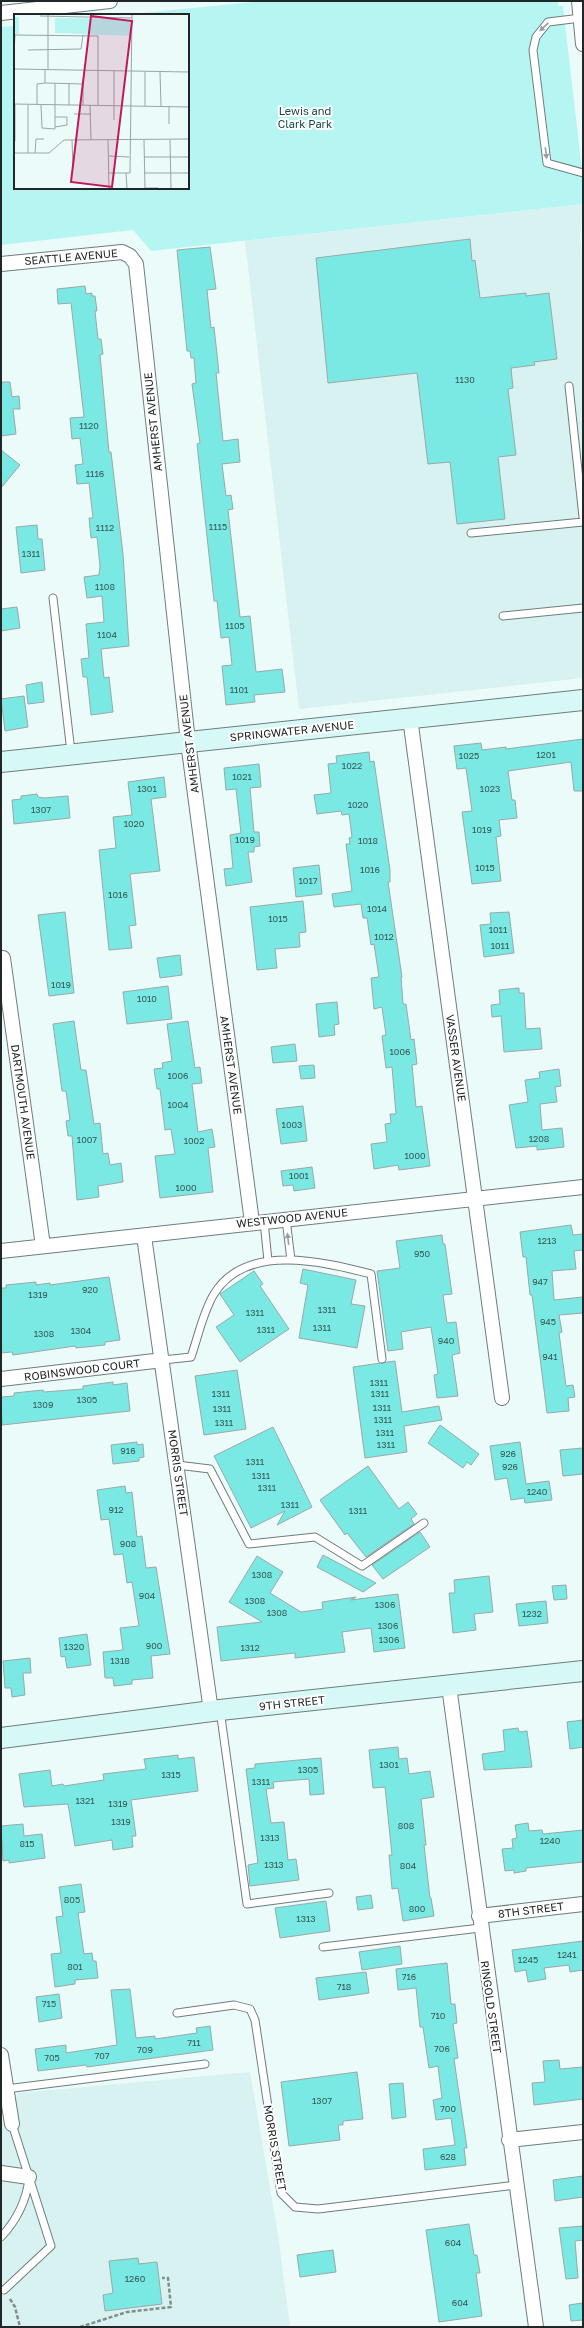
<svg xmlns="http://www.w3.org/2000/svg" width="584" height="2328" viewBox="0 0 584 2328" font-family="'Golos Text',sans-serif">
  <style>
    .built { fill: #d7f2f0 }
    .green { fill: #b6f6f2 }
    .building { fill: #7ae9e3; stroke: #99a9a8 }
    .lines { fill: none; stroke-linecap: round; stroke-linejoin: round }
    .lane-casing { stroke: #6e7d7c; stroke-width: 9 }
    .street-casing { stroke: #6e7d7c; stroke-width: 16 }
    .secondary-casing { stroke: #6e7d7c; stroke-width: 22 }
    .path { stroke: #828e8d; stroke-width: 2.5; stroke-dasharray: 4 2; stroke-linecap: butt }
    .lane { stroke: #fff; stroke-width: 7 }
    .street { stroke: #fff; stroke-width: 14 }
    .secondary { stroke: #d6f9f7; stroke-width: 20 }
    .oneway { fill: #9b9e9d }
    .labels { text-anchor: middle; stroke-width: 4; stroke-linejoin: round; paint-order: stroke }
    .number-label { font-size: 9px; fill: #365855 }
    .park-label { font-size: 11px; fill: #154846; stroke: #fff }
    .street-label { font-size: 11px; fill: #202726; stroke: #fff }
    .inset-road { fill: none; stroke: #99a6a5; stroke-width: 1 }
    .view { fill: #c2185b; fill-opacity: 0.15; stroke: #c2185b; stroke-width: 2 }
    .inset-edge { fill: none; stroke: #202726; stroke-width: 2 }
  </style>
  <rect width="100%" height="100%" fill="#eafbfa"/>
  <path class="built" d="M583 204 580 237 583 262V678L299 709 245 241Z
    M250 2072 278 2234 290 2327H1V2127L18 2093Z"/>
  <path class="green" d="M263 1H558V6H563L583 179V204L151 251 133 230 1 245V27L15 26V188H188V15H122Z"/>
  <path class="building" d="M470 239 472 261 475 260 480 298 526 293V296L549 293 557 359 534 362 535 365 511 368 513 388 508 389 516 455 498 457 505 519 457 524 450 462 428 464 417 373 328 383 316 258Z
    M210 247 216 289 207 290 211 328 214 327 219 373H216L223 441 238 439 240 462 222 464 226 496 231 495 233 509 228 510 240 617 250 616 256 672 282 669 285 692 254 695 255 702 226 705 222 666 232 665 229 637 221 638 217 601H214L197 444 200 443 192 384 196 383 194 358H191L190 351H187L177 250Z
    M85 286 86 294 92 293V296H95L97 311H95L98 339H101L103 354 100 355 109 452H111L123 554 129 646 101 649 104 678 109 677 113 712 91 715 87 677H83L81 659 89 658 86 624 104 622 102 596 87 598 84 577 99 575 100 566 97 537 91 538 89 518H93L89 483 77 484 75 465 83 464 80 438 72 439 70 418 84 417 71 303 58 304 57 289Z
    M1 382H10L12 397 19 396 20 409H13L16 434 1 436Z
    M1 450 20 465 1 488Z
    M37 525 38 539H42L45 570 21 573 16 527Z
    M17 607 20 628 1 631V609Z
    M42 682 44 702 28 704 26 685Z
    M24 696 28 727 5 731 1 699Z
    M583 739V791H574L571 762 508 771 512 800H515L517 818 499 820 501 836 496 837 501 881 472 884 462 812 472 811 466 768 457 769 454 746 481 743 482 750 506 747V749Z
    M369 752 370 762 374 761 384 829 390 870V882H388L402 977H401L403 1004H406L411 1040 414 1039 417 1064 412 1065 416 1107 422 1106 430 1166 399 1170 398 1165 374 1169 371 1144 387 1142 385 1124 391 1123 390 1114H396L392 1067 386 1068 382 1036 386 1035 382 1007 374 1009 371 978 379 977 374 944 371 945 367 918H363L361 904 334 907 332 894 352 891 346 844H350L349 838 352 837 349 814 342 815 341 811 317 814 314 795 331 793 328 764 337 763 336 756Z
    M259 764 261 787 250 788 254 832H259L260 846 254 847V852H248L252 882 226 886 224 869 233 868 230 835 241 833 236 789 226 790 224 768Z
    M164 777 166 797 151 799 160 871 130 874 136 925 129 926 132 948 109 950 99 850 116 848 113 817 132 815 128 782Z
    M37 794 38 797 44 798 68 796 70 818 14 824 12 800 21 799V796Z
    M319 865 322 894 296 897 293 868Z
    M303 901 306 932 299 933 300 947 275 949 277 968 257 970 250 907Z
    M65 912 74 993 49 996 38 915Z
    M509 912 514 953 484 957 480 925 491 924 490 913Z
    M180 955 182 975 160 978 157 958Z
    M168 986 172 1019 127 1024 123 992Z
    M519 988V993H524L526 1029 540 1028 542 1049 504 1052 501 1016 492 1017 491 1005 500 1004 499 990Z
    M337 1002 339 1024 334 1025 335 1035 319 1037 316 1004Z
    M74 1021 81 1070H86L94 1124 100 1123 103 1154 108 1153 110 1165 121 1163 123 1182 98 1186 99 1197 77 1200 72 1136H68L66 1121 70 1120 66 1091H62L53 1024Z
    M188 1021 195 1068 200 1067 202 1083 192 1084 198 1132 212 1129 215 1147 208 1148 213 1192 160 1198 155 1156 175 1154 171 1129 165 1130 160 1089H157L154 1069 163 1068 162 1063 172 1061 167 1024Z
    M295 1044 297 1061 273 1063 271 1047Z
    M314 1065 315 1078 301 1079 299 1066Z
    M559 1069 561 1086 555 1087 557 1102 540 1104 542 1130 562 1128 564 1147 537 1150V1146L516 1148 509 1105 528 1102 525 1080 540 1078 539 1072Z
    M303 1106 307 1141 281 1144 276 1109Z
    M312 1167 315 1188 294 1191 293 1185 283 1186 281 1171Z
    M571 1225 573 1235 583 1234V1250L574 1251 576 1269 552 1271 554 1300 583 1297V1313L559 1315 562 1332 559 1333 566 1386 573 1385 575 1397 568 1398 569 1411 547 1413 532 1295H530L526 1257H523L520 1232Z
    M442 1235 443 1244H445L452 1294 443 1295 447 1323 456 1322 460 1353 452 1355 458 1396 437 1398 434 1375 438 1374 431 1327 401 1332 403 1349 388 1351 377 1271 400 1268 396 1241Z
    M303 1269 356 1280 351 1304 365 1306 357 1348 299 1338 308 1285 300 1283Z
    M254 1271 263 1284 260 1286 289 1329 240 1362 216 1327 234 1315 220 1294Z
    M109 1277 120 1340 105 1342V1345L76 1348 75 1346 13 1355 12 1352 1 1353V1288H6V1285L36 1282V1285L50 1283V1285Z
    M395 1361 402 1412 439 1406 442 1420 404 1426 407 1452 365 1458 353 1367Z
    M237 1370 246 1429 204 1435 195 1376Z
    M113 1382V1385L127 1383 130 1411 2 1425 1 1397 14 1396V1393L43 1390 44 1392 83 1389V1386Z
    M440 1425 479 1454 471 1465 467 1462 463 1468 428 1443Z
    M273 1427 312 1507 277 1525 285 1511 251 1528 214 1456Z
    M137 1442V1445L143 1444 144 1457 139 1458V1461L113 1464 111 1445Z
    M520 1442 526 1484 549 1481 552 1500 525 1503 524 1498 511 1500 507 1478 495 1480 490 1446Z
    M583 1448V1474L563 1476 560 1450Z
    M368 1466 399 1509 408 1502 417 1514 411 1519 414 1524 366 1557 347 1533 345 1535 320 1500Z
    M125 1486 126 1493 132 1492 137 1537 142 1536 146 1568 156 1567 170 1654 151 1656 153 1678 132 1680V1684L114 1686 113 1678H105L103 1652 123 1650 120 1628 139 1626 132 1582 127 1583 123 1554 114 1555 109 1519 101 1520 97 1490Z
    M420 1532 430 1547 383 1579 372 1565Z
    M323 1555 376 1583 363 1592 317 1567Z
    M257 1556 283 1572 270 1593 301 1612 323 1609 322 1602 356 1597 351 1600 398 1594 405 1648 374 1652 371 1628 342 1632 345 1652 295 1658V1653L221 1661 217 1627 262 1622 229 1602Z
    M489 1576 493 1612 474 1614 476 1630 453 1633 449 1593H455L454 1580Z
    M566 1585 567 1599 554 1600 552 1586Z
    M546 1601 548 1623 519 1626 516 1604Z
    M87 1634 91 1665 67 1668 65 1656 61 1657 59 1638Z
    M30 1658 31 1673H23L25 1695 12 1697 11 1688H5L3 1661Z
    M583 1720V1747L570 1749 567 1722Z
    M518 1728 519 1732 527 1731 532 1767 484 1770 482 1754 505 1751 503 1730Z
    M398 1747 399 1759 407 1758 409 1774 430 1771 434 1797 421 1799 426 1845H424L430 1898H431L434 1916 403 1921 398 1888 392 1889 389 1855H392L385 1787 373 1788 369 1750Z
    M178 1755V1759L194 1757 198 1791 131 1800 136 1836H132L133 1847 113 1850 112 1840 75 1846 68 1804 24 1807 19 1774 50 1770 52 1786 63 1784 64 1786 104 1780 103 1774 146 1769 144 1759Z
    M321 1758 324 1794 310 1795 309 1779 273 1782 274 1788 266 1789 271 1823 284 1822 288 1860 296 1859 299 1880 250 1886 248 1865 258 1863 246 1769 255 1768V1764Z
    M528 1823 529 1831 542 1830 543 1834 583 1830V1862L526 1868V1871L514 1873V1870L505 1871 502 1849 513 1848 512 1839 517 1838 515 1825Z
    M23 1824 24 1836 42 1834 45 1858 9 1863V1860L3 1861 1 1826Z
    M81 1884 85 1912 78 1913 84 1954 92 1953 93 1961H96L98 1978 75 1980V1984L55 1987 51 1954 61 1953 56 1917 63 1916 59 1887Z
    M371 1895 373 1908 358 1910 356 1897Z
    M326 1901 330 1931 280 1938 275 1908Z
    M583 1941V1970L570 1972 569 1965 544 1968 546 1979 528 1982 526 1970 515 1972 512 1950Z
    M400 1946 402 1964 362 1970 359 1952Z
    M447 1963 451 2004H455L457 2023 453 2024 458 2058 454 2059 467 2148H464L466 2165 425 2170 423 2149 455 2145 451 2118 436 2120 433 2100 442 2098 438 2066 429 2068 423 2027H420L416 1988 398 1990 396 1969Z
    M366 1972 369 1993 319 2000 316 1978Z
    M130 1989 136 2038 155 2036V2039L197 2033 196 2028 210 2026 213 2050 87 2067 86 2065 38 2071 35 2049 66 2045V2053L117 2045 111 1990Z
    M59 1994 62 2018 39 2022 36 1997Z
    M559 2060 560 2069 583 2067V2099L534 2105 532 2083 545 2082 543 2061Z
    M357 2072 363 2119 343 2121V2125H338L340 2140 289 2146 281 2082Z
    M403 2083 406 2117 392 2119 389 2084Z
    M583 2176V2197L555 2201 553 2180Z
    M469 2224 474 2255H477L480 2273H476L482 2316 439 2322 426 2230Z
    M583 2226V2240L575 2241 578 2278 566 2279 559 2228Z
    M333 2250 336 2272 300 2277 297 2255Z
    M138 2258 139 2264 157 2262 162 2304 105 2311 103 2295 113 2293 109 2261Z
    M582 2303 583 2320 571 2321 569 2305Z"/>
  <g class="lines">
    <g class="lane-casing">
      <path id="lane" d="M581 18 548 22 536 37 533 50 547 163 583 173
        M569 386 583 517
        M471 533 583 522
        M53 598 71 752
        M503 616 583 608
        M286 1219 291 1260
        M264 1221 268 1261
        M163 1360 191 1357C198 1337 203 1312 214 1294 246 1242 324 1262 371 1274L382 1359
        M177 1465 210 1469 249 1544 315 1537 362 1566 424 1523
        M220 1710 247 1904 329 1893
        M323 1947 480 1928
        M177 2013 234 2005 250 2009 255 2020 281 2193 295 2207 318 2209 516 2185
        M6 2089 205 2064
        M1 2237C17 2220 26 2202 29 2179
        M4 2290 51 2246 12 2124"/>
    </g>
    <g class="street-casing">
      <path id="street" d="M579 1 583 44
        M1 13 110 1
        M1 264 122 252 130 256 136 264 188 742 252 1222
        M410 718 502 1398
        M1 958H3L43 1246
        M144 1236 211 1711
        M1 1251 583 1187
        M1 1379 163 1360
        M449 1686 536 2327
        M479 1916 583 1904
        M1 2055 12 2124
        M509 2140 583 2132
        M1 2173 29 2177"/>
    </g>
    <g class="secondary-casing">
      <path id="secondary" d="M1 762 583 700
        M1 1738 220 1710 583 1671"/>
    </g>
    <path class="path" d="M10 2299 15 2307 20 2327
      M80 2327 127 2312 171 2307 168 2278H162"/>
    <use href="#lane" class="lane"/>
    <use href="#street" class="street"/>
    <use href="#secondary" class="secondary"/>
  </g>
  <defs><path id="oneway-solid" d="M-6-.8H1V-3.2L6.5 0L1 3.2V.8H-6Z"/></defs>
  <g class="oneway">
    <use href="#oneway-solid" transform="translate(544 27) rotate(137)"/>
    <use href="#oneway-solid" transform="translate(546 153) rotate(83)"/>
    <use href="#oneway-solid" transform="translate(288 1239) rotate(-97)"/>
  </g>
  <g class="labels">
    <g class="number-label">
      <text x="465" y="383">1130</text>
      <text x="89" y="429">1120</text>
      <text x="95" y="477">1116</text>
      <text x="218" y="530">1115</text>
      <text x="105" y="531">1112</text>
      <text x="31" y="557">1311</text>
      <text x="105" y="590">1108</text>
      <text x="235" y="629">1105</text>
      <text x="107" y="638">1104</text>
      <text x="239" y="693">1101</text>
      <text x="546" y="758">1201</text>
      <text x="469" y="759">1025</text>
      <text x="352" y="769">1022</text>
      <text x="242" y="780">1021</text>
      <text x="147" y="792">1301</text>
      <text x="490" y="792">1023</text>
      <text x="358" y="808">1020</text>
      <text x="41" y="813">1307</text>
      <text x="134" y="827">1020</text>
      <text x="482" y="833">1019</text>
      <text x="245" y="843">1019</text>
      <text x="368" y="844">1018</text>
      <text x="485" y="871">1015</text>
      <text x="370" y="873">1016</text>
      <text x="308" y="884">1017</text>
      <text x="118" y="898">1016</text>
      <text x="377" y="912">1014</text>
      <text x="278" y="922">1015</text>
      <text x="498" y="933">1011</text>
      <text x="384" y="940">1012</text>
      <text x="500" y="949">1011</text>
      <text x="61" y="988">1019</text>
      <text x="147" y="1002">1010</text>
      <text x="400" y="1055">1006</text>
      <text x="178" y="1079">1006</text>
      <text x="178" y="1108">1004</text>
      <text x="292" y="1128">1003</text>
      <text x="539" y="1142">1208</text>
      <text x="87" y="1143">1007</text>
      <text x="194" y="1144">1002</text>
      <text x="415" y="1159">1000</text>
      <text x="299" y="1179">1001</text>
      <text x="186" y="1191">1000</text>
      <text x="547" y="1244">1213</text>
      <text x="422" y="1257">950</text>
      <text x="540" y="1285">947</text>
      <text x="90" y="1293">920</text>
      <text x="38" y="1298">1319</text>
      <text x="327" y="1313">1311</text>
      <text x="255" y="1316">1311</text>
      <text x="548" y="1325">945</text>
      <text x="322" y="1331">1311</text>
      <text x="266" y="1333">1311</text>
      <text x="81" y="1334">1304</text>
      <text x="44" y="1337">1308</text>
      <text x="446" y="1344">940</text>
      <text x="550" y="1360">941</text>
      <text x="379" y="1386">1311</text>
      <text x="221" y="1397">1311</text>
      <text x="380" y="1397">1311</text>
      <text x="87" y="1403">1305</text>
      <text x="43" y="1408">1309</text>
      <text x="382" y="1411">1311</text>
      <text x="222" y="1412">1311</text>
      <text x="383" y="1423">1311</text>
      <text x="224" y="1426">1311</text>
      <text x="385" y="1436">1311</text>
      <text x="386" y="1448">1311</text>
      <text x="128" y="1454">916</text>
      <text x="508" y="1457">926</text>
      <text x="255" y="1465">1311</text>
      <text x="510" y="1470">926</text>
      <text x="261" y="1479">1311</text>
      <text x="267" y="1491">1311</text>
      <text x="537" y="1495">1240</text>
      <text x="290" y="1508">1311</text>
      <text x="116" y="1513">912</text>
      <text x="358" y="1514">1311</text>
      <text x="128" y="1547">908</text>
      <text x="262" y="1578">1308</text>
      <text x="147" y="1599">904</text>
      <text x="255" y="1604">1308</text>
      <text x="385" y="1608">1306</text>
      <text x="277" y="1616">1308</text>
      <text x="532" y="1617">1232</text>
      <text x="388" y="1629">1306</text>
      <text x="389" y="1643">1306</text>
      <text x="154" y="1649">900</text>
      <text x="74" y="1650">1320</text>
      <text x="250" y="1651">1312</text>
      <text x="120" y="1664">1318</text>
      <text x="389" y="1768">1301</text>
      <text x="308" y="1773">1305</text>
      <text x="171" y="1778">1315</text>
      <text x="261" y="1785">1311</text>
      <text x="85" y="1804">1321</text>
      <text x="118" y="1807">1319</text>
      <text x="121" y="1825">1319</text>
      <text x="406" y="1829">808</text>
      <text x="270" y="1841">1313</text>
      <text x="550" y="1844">1240</text>
      <text x="27" y="1847">815</text>
      <text x="274" y="1868">1313</text>
      <text x="408" y="1869">804</text>
      <text x="72" y="1903">805</text>
      <text x="417" y="1912">800</text>
      <text x="306" y="1922">1313</text>
      <text x="567" y="1958">1241</text>
      <text x="528" y="1963">1245</text>
      <text x="75" y="1970">801</text>
      <text x="409" y="1980">716</text>
      <text x="344" y="1990">718</text>
      <text x="49" y="2007">715</text>
      <text x="438" y="2019">710</text>
      <text x="194" y="2046">711</text>
      <text x="442" y="2052">706</text>
      <text x="145" y="2053">709</text>
      <text x="102" y="2059">707</text>
      <text x="52" y="2061">705</text>
      <text x="322" y="2104">1307</text>
      <text x="448" y="2112">700</text>
      <text x="448" y="2160">628</text>
      <text x="453" y="2246">604</text>
      <text x="135" y="2282">1260</text>
      <text x="460" y="2306">604</text>
    </g>
    <g class="park-label">
      <text x="305" y="115">Lewis and<tspan x="305" dy="13">Clark Park</tspan></text>
    </g>
    <g class="street-label">
      <text transform="translate(71 257) rotate(-5)" y="4">SEATTLE AVENUE</text>
      <text transform="translate(153 422) rotate(-96)" y="4">AMHERST AVENUE</text>
      <text transform="translate(292 731) rotate(-6)" y="4">SPRINGWATER AVENUE</text>
      <text transform="translate(189 744) rotate(-97)" y="4">AMHERST AVENUE</text>
      <text transform="translate(456 1058) rotate(82)" y="4">VASSER AVENUE</text>
      <text transform="translate(231 1065) rotate(82)" y="4">AMHERST AVENUE</text>
      <text transform="translate(23 1102) rotate(82)" y="4">DARTMOUTH AVENUE</text>
      <text transform="translate(292 1218) rotate(-6)" y="4">WESTWOOD AVENUE</text>
      <text transform="translate(82 1370) rotate(-7)" y="4">ROBINSWOOD COURT</text>
      <text transform="translate(178 1473) rotate(82)" y="4">MORRIS STREET</text>
      <text transform="translate(292 1703) rotate(-6)" y="4">9TH STREET</text>
      <text transform="translate(531 1910) rotate(-7)" y="4">8TH STREET</text>
      <text transform="translate(491 2007) rotate(82)" y="4">RINGOLD STREET</text>
      <text transform="translate(275 2148) rotate(80)" y="4">MORRIS STREET</text>
    </g>
  </g>
  <g transform="translate(14 14)">
    <rect width="175" height="175" fill="#eafbfa"/>
    <path d="M0 3H5V20H0ZM41 4 116 5 117 22 41 19Z" fill="#b6f6f2"/>
    <path class="inset-road" d="M26 2 118 4M0 21 84 22V91M14 36 67 35 69 21M0 39 1 21M0 55 175 58M31 56V69M34 56V0M100 57V106M131 58V92M146 58 147 92M55 70V91M0 90 175 93M1 90V127M23 90V70L31 69 69 70V91M14 91V139M27 91 28 114 41 115V69M76 91 77 126M155 92V110M60 100H77M41 113 53 111V103H41M58 126 59 153M94 126 95 175M130 126 131 175M156 126 157 175M0 139H35L50 126 175 125M21 139 22 125H30M95 142 115 143M130 143H175M94 159H112M130 159H175M131 174H144M113 175 112 159H116L118 0"/>
    <path class="view" d="M77 2 118 7 98 173 57 168Z"/>
    <rect width="175" height="175" class="inset-edge"/>
  </g>
  <rect width="584" height="2328" fill="none" stroke="#202726" stroke-width="4"/>
</svg>
